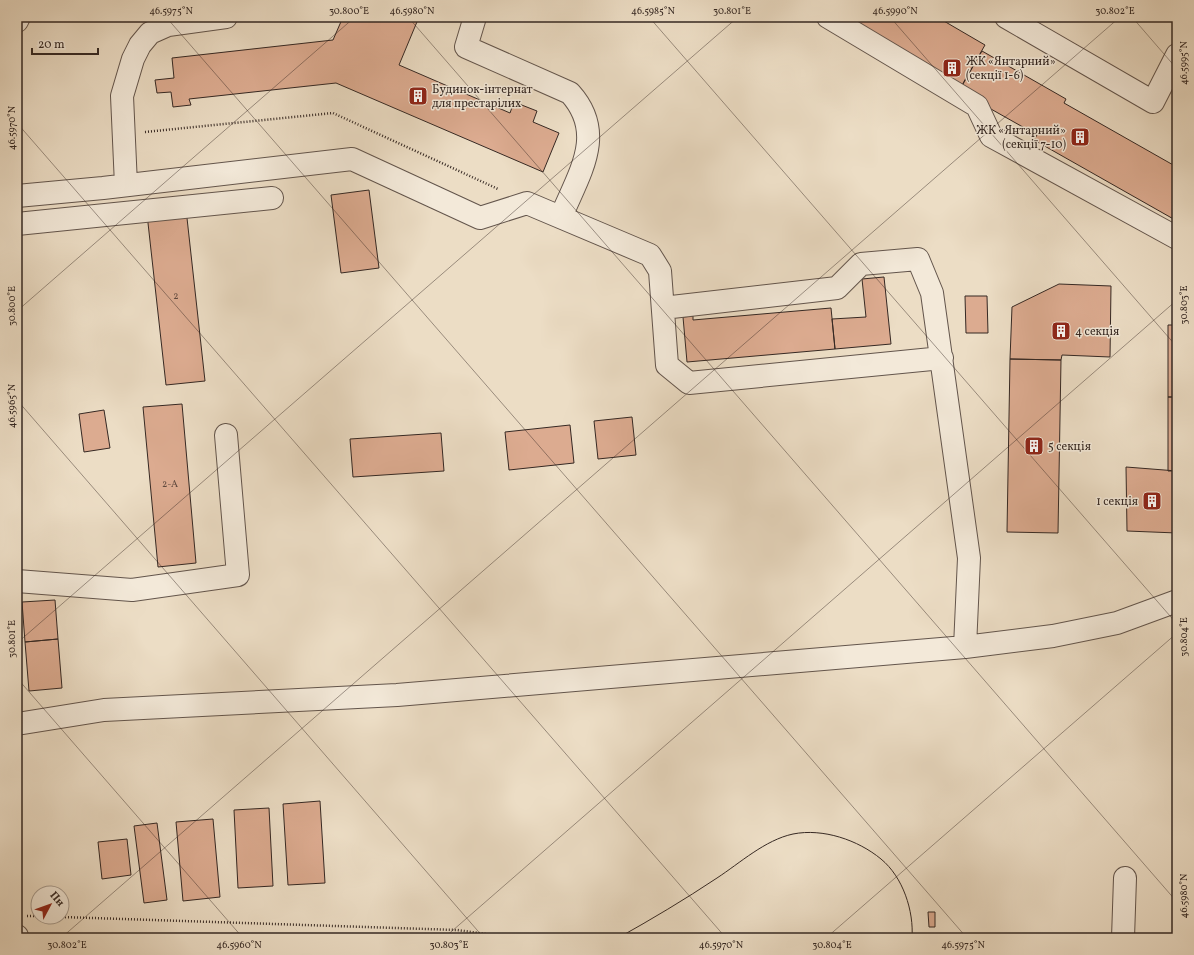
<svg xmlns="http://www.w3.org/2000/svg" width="1194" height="955" viewBox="0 0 1194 955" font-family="Vollkorn,serif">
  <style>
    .building { fill: #dcab90; stroke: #352823 }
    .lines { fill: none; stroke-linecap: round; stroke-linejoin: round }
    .minor-casing { stroke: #63554c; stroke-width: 24 }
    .path { stroke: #352823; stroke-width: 2.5; stroke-dasharray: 1 2; stroke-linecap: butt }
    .minor { stroke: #f3e9d9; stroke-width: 22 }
    .tram { stroke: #352823; stroke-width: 1 }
    .ticks { fill: none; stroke: #352823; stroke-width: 1; stroke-opacity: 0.45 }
    .labels { text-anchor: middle; stroke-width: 3; stroke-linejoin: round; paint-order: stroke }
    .number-label { font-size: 10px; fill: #5f493e }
    .poi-label { font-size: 12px; fill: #352823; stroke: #f3e9d9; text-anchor: start }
    .neatline { fill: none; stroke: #352823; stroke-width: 1.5 }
    .ticks-label { font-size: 10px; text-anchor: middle; fill: #352823 }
  </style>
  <rect width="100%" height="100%" fill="#ecddc5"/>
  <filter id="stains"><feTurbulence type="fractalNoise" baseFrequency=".005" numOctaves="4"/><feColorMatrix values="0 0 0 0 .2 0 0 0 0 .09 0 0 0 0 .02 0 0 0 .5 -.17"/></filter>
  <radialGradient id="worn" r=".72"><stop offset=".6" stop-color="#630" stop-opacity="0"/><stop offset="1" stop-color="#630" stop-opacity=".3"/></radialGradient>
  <path class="building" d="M343 17H419L399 65 510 113 514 102 537 111 533 122 559 133 543 172 336 83 189 99 191 105 173 107 171 92 157 93 155 80 174 78 172 58 333 40Z
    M842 17H937L985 45 962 85Z
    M982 51 1066 99 1064 103 1175 166 1177 162V221L1034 140 1037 135 959 91Z
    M369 190 379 268 341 273 331 195Z
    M186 209 205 381 166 385 147 214Z
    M884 277 891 344 835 349 832 319 866 317 862 279Z
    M1059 284 1111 286 1110 357 1062 355 1061 360 1010 359 1012 307Z
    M965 296H987L988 333H966Z
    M831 308 835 349 687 362 683 317 693 316V320Z
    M1168 325H1177V397H1168Z
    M1010 359 1061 360 1058 533 1007 532Z
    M1168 397H1177V471H1168Z
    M182 404 196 563 158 567 143 407Z
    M104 410 110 448 84 452 79 414Z
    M632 417 636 455 598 459 594 421Z
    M570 425 574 463 509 470 505 432Z
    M441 433 444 471 353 477 350 439Z
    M1126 467 1177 471V533L1127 531Z
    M55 600 58 639 25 642 22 602Z
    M58 639 62 688 29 691 25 642Z
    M320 801 325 883 288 885 283 804Z
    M269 808 273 886 238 888 234 810Z
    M213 819 220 897 183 901 176 822Z
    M157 823 167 900 144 903 134 826Z
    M127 839 131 875 102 879 98 842Z
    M928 912H935V927H929Z"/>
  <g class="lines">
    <g class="minor-casing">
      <path id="minor" d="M475 17 466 47 570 93C607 134 579 173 561 217
        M828 17 977 106 991 136 1177 238
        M1006 17 1153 102 1177 55
        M17 21 19 17
        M126 185 122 96 133 59 140 45 150 33 168 25 226 17
        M17 196 103 188 352 159 480 218 527 203 650 255 660 271 667 365 689 383 942 358
        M17 224 272 198
        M663 308 837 288 861 264 918 259 932 293 969 558 965 647
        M17 581 132 590 238 575 226 435
        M17 724 104 710 397 695 965 647 1053 636 1117 623 1177 601
        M17 936V938
        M1123 938 1125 878"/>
    </g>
    <path class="path" d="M145 132 333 113 498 189
      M27 916H38
      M62 917 457 930 515 938"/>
    <use href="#minor" class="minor"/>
    <path class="tram" d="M618 938C652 919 684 900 717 878 740 863 765 840 793 834 823 828 858 840 881 859 903 877 914 911 912 938"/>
  </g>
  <path class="ticks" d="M166 17 967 938M408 17 1177 902M649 17 1177 624M890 17 1177 347M1132 17 1177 69M17 123 726 938M17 311 355 17M17 400 484 938M17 643 738 17M17 678 243 938M61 938 1120 17M444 938 1177 300M826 938 1177 633"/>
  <defs>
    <g id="building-square" transform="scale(1)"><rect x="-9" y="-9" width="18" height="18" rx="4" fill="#8f2418" stroke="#f3e9d9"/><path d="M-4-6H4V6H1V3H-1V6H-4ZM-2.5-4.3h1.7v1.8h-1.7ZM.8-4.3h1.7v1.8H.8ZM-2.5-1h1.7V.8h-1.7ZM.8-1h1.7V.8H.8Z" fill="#fff"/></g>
  </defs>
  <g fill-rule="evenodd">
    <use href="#building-square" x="952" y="68"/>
    <use href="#building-square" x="418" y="96"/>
    <use href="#building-square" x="1080" y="137"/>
    <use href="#building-square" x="1061" y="331"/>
    <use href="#building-square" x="1034" y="446"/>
    <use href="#building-square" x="1152" y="501"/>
  </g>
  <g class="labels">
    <g class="number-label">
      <text x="176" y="299">2</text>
      <text x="170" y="487">2-А</text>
    </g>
    <g class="poi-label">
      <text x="966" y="65">ЖК «Янтарний»<tspan x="966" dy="14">(секції 1-6)</tspan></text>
      <text x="432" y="93">Будинок-інтернат<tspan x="432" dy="14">для престарілих</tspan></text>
      <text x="1066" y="134" text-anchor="end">ЖК «Янтарний»<tspan x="1066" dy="14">(секції 7-10)</tspan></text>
      <text x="1075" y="335">4 секція</text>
      <text x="1048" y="450">5 секція</text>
      <text x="1138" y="505" text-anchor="end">1 секція</text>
    </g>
  </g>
  <rect width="1194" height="955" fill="none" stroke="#ecddc5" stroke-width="44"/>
  <g transform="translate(50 905) rotate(49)"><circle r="19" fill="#f3e9d9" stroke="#a79c90"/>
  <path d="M0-3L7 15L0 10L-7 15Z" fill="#8f2418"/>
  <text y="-6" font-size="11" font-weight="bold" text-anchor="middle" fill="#352823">Пн</text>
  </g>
  <path d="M32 48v6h66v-6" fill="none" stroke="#352823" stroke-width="2"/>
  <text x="38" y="48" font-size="12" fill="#352823" stroke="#f3e9d9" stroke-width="3" paint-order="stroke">20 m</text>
  <rect x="22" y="22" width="1150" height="911" class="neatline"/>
  <g class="ticks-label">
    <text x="171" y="14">46.5975°N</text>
    <text x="349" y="14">30.800°E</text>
    <text x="412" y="14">46.5980°N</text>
    <text x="653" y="14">46.5985°N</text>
    <text x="732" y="14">30.801°E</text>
    <text x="895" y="14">46.5990°N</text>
    <text x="1115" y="14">30.802°E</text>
    <text transform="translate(1183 63) rotate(-90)" y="4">46.5995°N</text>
    <text transform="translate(11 128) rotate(-90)" y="4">46.5970°N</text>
    <text transform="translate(1183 305) rotate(-90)" y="4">30.803°E</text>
    <text transform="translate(11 306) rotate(-90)" y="4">30.800°E</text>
    <text transform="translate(11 406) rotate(-90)" y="4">46.5965°N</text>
    <text transform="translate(1183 637) rotate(-90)" y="4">30.804°E</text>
    <text transform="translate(11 639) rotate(-90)" y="4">30.801°E</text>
    <text transform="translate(1183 896) rotate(-90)" y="4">46.5980°N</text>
    <text x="67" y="948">30.802°E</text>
    <text x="239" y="948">46.5960°N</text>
    <text x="449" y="948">30.803°E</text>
    <text x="721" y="948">46.5970°N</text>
    <text x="832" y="948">30.804°E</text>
    <text x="963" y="948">46.5975°N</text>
  </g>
  <rect width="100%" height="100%" filter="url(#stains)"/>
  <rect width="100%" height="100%" fill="url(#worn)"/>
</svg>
